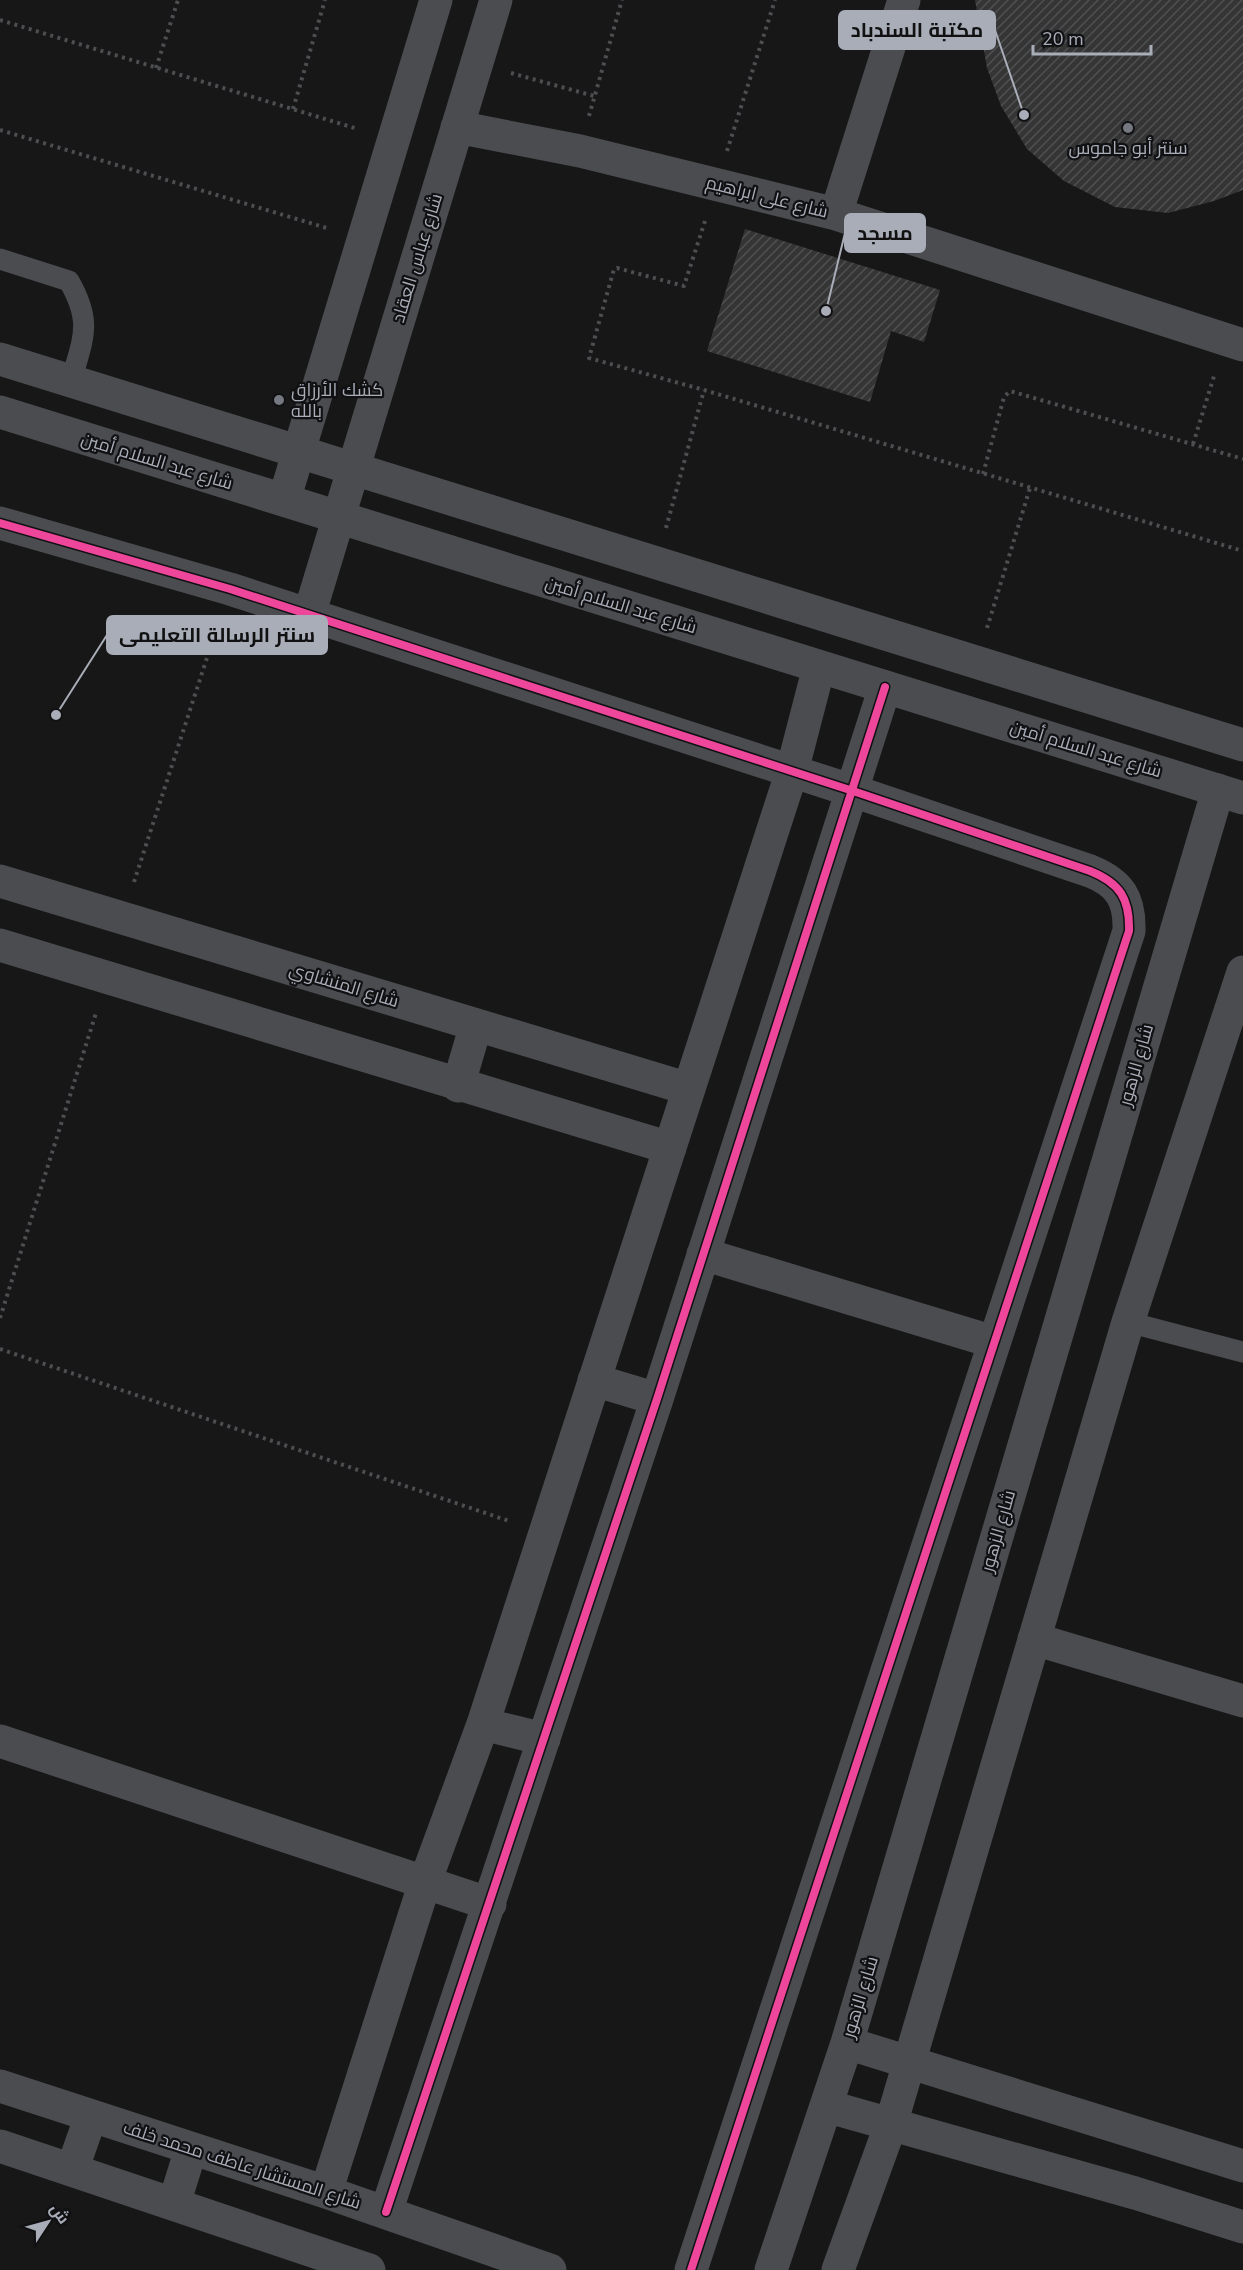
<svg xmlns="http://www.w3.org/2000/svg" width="1243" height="2270" viewBox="0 0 1243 2270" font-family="'Nunito Sans',Cairo,sans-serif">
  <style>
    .building { fill: url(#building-hatch) }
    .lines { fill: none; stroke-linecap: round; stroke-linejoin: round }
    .path { stroke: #4d4e52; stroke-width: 4; stroke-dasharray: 3 4.5; stroke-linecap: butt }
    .service { stroke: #4b4c50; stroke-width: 21 }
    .minor { stroke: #4b4c50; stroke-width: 33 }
    .tertiary { stroke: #4b4c50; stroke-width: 33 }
    .cycleway-casing { stroke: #111113; stroke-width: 11 }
    .cycleway { stroke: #ed469a; stroke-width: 8 }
    .poi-dot { fill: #757880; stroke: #111113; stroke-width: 2 }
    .labels { text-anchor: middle; stroke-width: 4.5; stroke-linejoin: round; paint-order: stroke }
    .poi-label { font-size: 18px; fill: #a8adb8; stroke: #111113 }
    .street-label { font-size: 18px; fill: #a8adb8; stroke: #111113 }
    .leader { fill: none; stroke: #a8adb8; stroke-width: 2 }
    .callout-dot { fill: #a8adb8; stroke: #111113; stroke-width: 2 }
    .callout { fill: #a8adb8; stroke: #a8adb8; stroke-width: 2 }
    .callout-label { font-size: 20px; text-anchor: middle; font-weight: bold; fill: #111 }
  </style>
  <defs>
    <pattern id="building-hatch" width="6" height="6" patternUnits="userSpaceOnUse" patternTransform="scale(1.5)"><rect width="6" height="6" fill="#353536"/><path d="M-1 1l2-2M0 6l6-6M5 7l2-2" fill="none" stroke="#4f5051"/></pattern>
  </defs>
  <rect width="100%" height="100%" fill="#171717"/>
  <path class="building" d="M975 0H1243V190L1214 201 1168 213 1115 207 1064 181 1027 149 1001 106 987 68Z
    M745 229 940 290 924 342 891 331 870 402 707 351Z"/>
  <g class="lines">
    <path class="path" d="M0 20 358 129
      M156 68 178 0
      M511 73 594 96
      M293 109 325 0
      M589 116 622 0
      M0 130 330 229
      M727 151 775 0
      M705 221 684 286 617 268 614 269 589 358 704 390 1243 551
      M1193 444 1215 373
      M983 474 1004 397 1010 391 1243 459
      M666 528 704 390
      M987 628 1030 488
      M134 882 218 624
      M0 1318 96 1013
      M0 1349 509 1521"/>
    <path class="service" d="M0 259 69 281C93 323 83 338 71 381
      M1128 1322 1243 1352"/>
    <path class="minor" d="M457 127 580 151 836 214 1243 345
      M836 214 904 0
      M284 500 436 0
      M0 523 230 589 853 791 1090 871C1120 883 1130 899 1129 931L691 2270
      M309 615 496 0
      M0 881 689 1089
      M0 945 670 1148
      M458 1086 476 1025
      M703 1254 994 1342
      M594 1380 657 1399
      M1034 1639 1243 1701
      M483 1724 544 1739
      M0 1741 490 1904
      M847 2043 1243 2166
      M0 2086 326 2192 550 2270
      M826 2106 1135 2193 1243 2227
      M0 2146 369 2270
      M72 2170 91 2116
      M326 2192 425 1882 483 1724 792 771 819 667
      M174 2204 191 2149
      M386 2212 657 1399 885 687
      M771 2270 847 2043 1218 790
      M838 2270 891 2124 1128 1322 1243 972"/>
    <path class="tertiary" d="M0 359 1243 745
      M0 412 1243 798"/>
    <g class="cycleway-casing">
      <path id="cycleway" d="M0 523 230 589 853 791 1090 871C1120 883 1130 899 1129 931L691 2270
        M386 2212 657 1399 885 687"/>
    </g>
    <use href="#cycleway" class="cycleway"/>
  </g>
  <g class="poi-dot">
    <circle cx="1128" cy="128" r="6"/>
    <circle cx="279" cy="400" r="6"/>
  </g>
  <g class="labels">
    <g class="poi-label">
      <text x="1128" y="154">سنتر أبو جاموس</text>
      <text x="291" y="396" text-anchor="start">كشك الأرزاق<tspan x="291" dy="21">بالله</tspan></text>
    </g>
    <g class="street-label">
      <text transform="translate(767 197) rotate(14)" y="6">شارع على ابراهيم</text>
      <text transform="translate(417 258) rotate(-73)" y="6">شارع عباس العقاد</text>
      <text transform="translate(157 461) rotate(17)" y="6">شارع عبد السلام أمين</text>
      <text transform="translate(621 605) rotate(17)" y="6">شارع عبد السلام أمين</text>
      <text transform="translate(1086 749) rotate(17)" y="6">شارع عبد السلام أمين</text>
      <text transform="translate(344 985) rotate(17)" y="6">شارع المنشاوي</text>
      <text transform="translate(1136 1065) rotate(-74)" y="6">شارع الزهور</text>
      <text transform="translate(998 1531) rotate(-74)" y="6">شارع الزهور</text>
      <text transform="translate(860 1997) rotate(-73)" y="6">شارع الزهور</text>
      <text transform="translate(242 2165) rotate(18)" y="6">شارع المستشار عاطف محمد خلف</text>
    </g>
  </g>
  <path class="leader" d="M1024 115L995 30M826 311L845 233M56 715L107 635"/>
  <g class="callout-dot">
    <circle cx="1024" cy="115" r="6"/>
    <circle cx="826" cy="311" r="6"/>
    <circle cx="56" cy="715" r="6"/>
  </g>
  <g class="callout">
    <rect x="839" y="11" width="156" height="38" rx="6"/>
    <rect x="845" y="214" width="80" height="38" rx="6"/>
    <rect x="107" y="616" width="220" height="38" rx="6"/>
  </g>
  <g class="callout-label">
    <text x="917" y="37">مكتبة السندباد</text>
    <text x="885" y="240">مسجد</text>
    <text x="217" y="642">سنتر الرسالة التعليمى</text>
  </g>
  <g transform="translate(48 2222) rotate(54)" stroke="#111113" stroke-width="4.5" paint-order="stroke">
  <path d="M0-4.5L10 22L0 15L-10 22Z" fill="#a8adb8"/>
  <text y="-9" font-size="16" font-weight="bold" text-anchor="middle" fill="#a8adb8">ش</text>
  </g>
  <path d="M1033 45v9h118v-9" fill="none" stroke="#a8adb8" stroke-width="3"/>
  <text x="1042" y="45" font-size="18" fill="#a8adb8" stroke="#111113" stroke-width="4.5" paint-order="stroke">20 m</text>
</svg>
